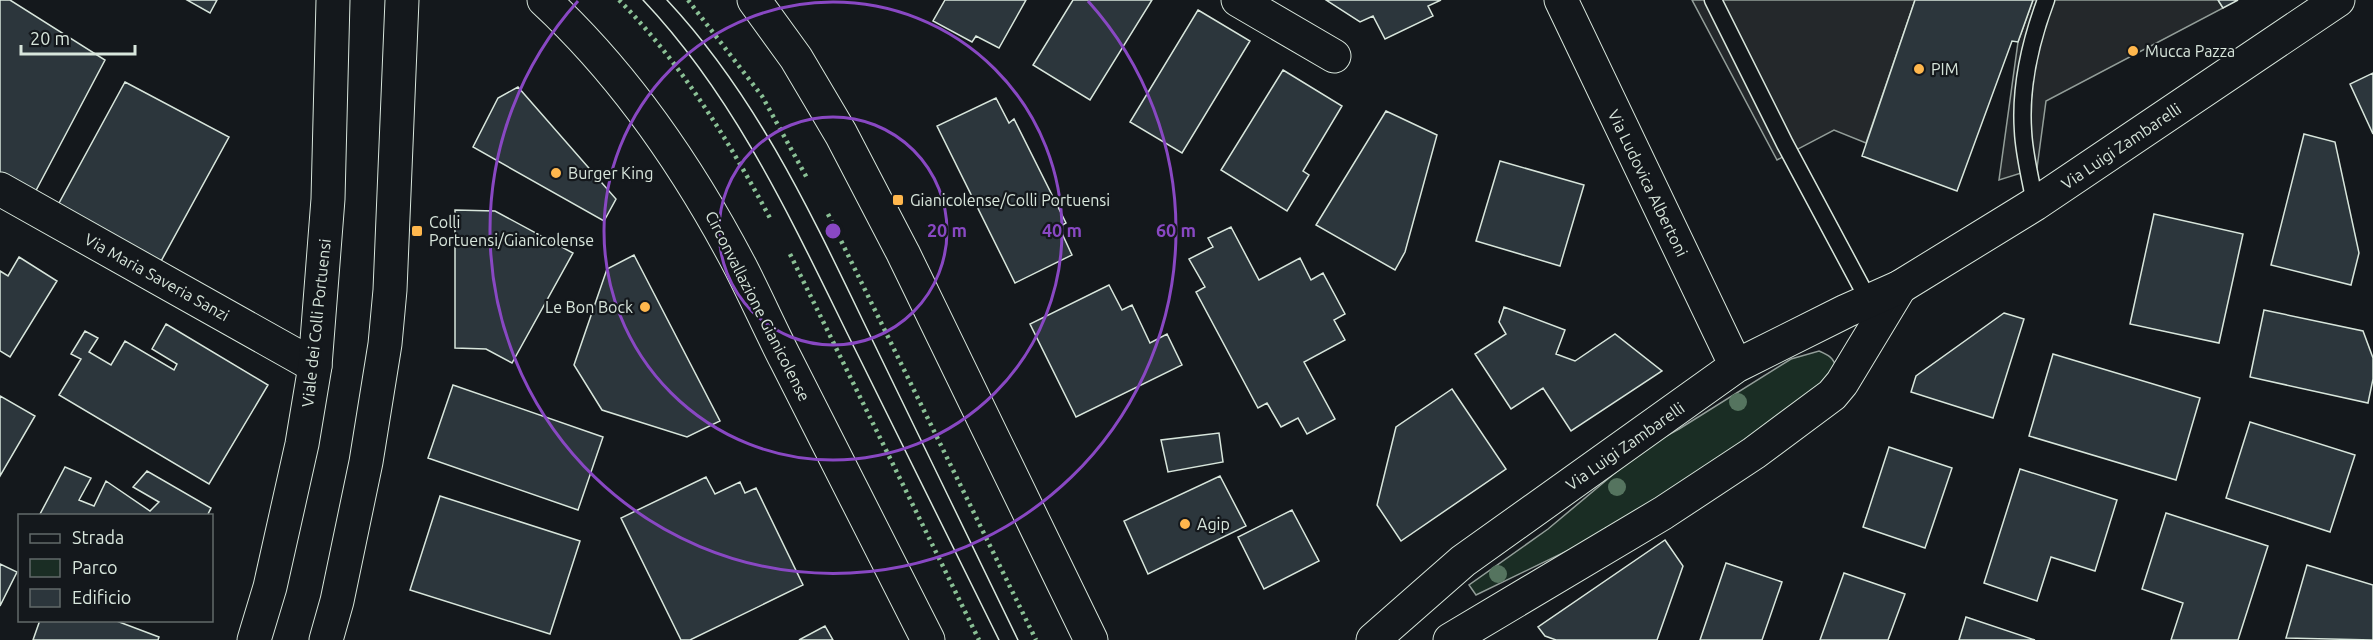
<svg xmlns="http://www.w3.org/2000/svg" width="2373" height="640" viewBox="0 0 2373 640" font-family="Ubuntu,sans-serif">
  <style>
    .green { fill: #1a2d24; stroke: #939e99; stroke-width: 1.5 }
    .parking { fill: #24282b; stroke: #939e99; stroke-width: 1.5 }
    .building { fill: #2c363c; stroke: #d8e6dc; stroke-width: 1.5 }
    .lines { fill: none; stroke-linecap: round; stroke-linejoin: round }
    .lane-casing { stroke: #d8e6dc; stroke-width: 19 }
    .street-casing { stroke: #d8e6dc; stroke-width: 35 }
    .secondary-casing { stroke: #d8e6dc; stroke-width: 35 }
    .primary-casing { stroke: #d8e6dc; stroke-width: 35 }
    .lane { stroke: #14181c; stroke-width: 16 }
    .street { stroke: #14181c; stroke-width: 33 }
    .secondary { stroke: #14181c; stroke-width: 33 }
    .primary { stroke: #14181c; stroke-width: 33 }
    .tram { stroke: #d8e6dc; stroke-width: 1.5 }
    .hedge { stroke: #8ac095; stroke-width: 4.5; stroke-dasharray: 3 4.5; stroke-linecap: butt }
    .tree { fill: #55745f }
    .ring { fill: none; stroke: #8948c3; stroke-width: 3 }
    .poi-dot { fill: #ffb74d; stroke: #14181c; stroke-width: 2 }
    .labels { text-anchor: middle; stroke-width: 4.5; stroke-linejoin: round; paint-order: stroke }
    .poi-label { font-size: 16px; fill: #d8e6dc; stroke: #14181c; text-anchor: start }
    .street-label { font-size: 16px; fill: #d8e6dc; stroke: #14181c }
    .centre { fill: #8948c3; stroke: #14181c; stroke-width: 3 }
    .ring-label { font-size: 18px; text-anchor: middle; font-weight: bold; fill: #8948c3; stroke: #14181c; stroke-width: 4.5; stroke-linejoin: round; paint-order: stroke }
  </style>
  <rect width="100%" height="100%" fill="#14181c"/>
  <path class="green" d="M1819 351C1828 355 1833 357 1836 367L1827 383 1639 516 1476 595 1469 585 1548 529 1646 447 1679 429 1791 359Z"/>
  <path class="parking" d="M1692 0H1915L1866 143 1834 130 1777 160Z
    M2033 0H2218L2223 8 2046 101 2037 168 1999 180 2018 42Z"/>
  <path class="building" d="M0 0H10L105 60 32 198 0 179Z
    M187 0H217L210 13Z
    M945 0H1026L999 48 976 36 972 42 933 21Z
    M1073 0H1152L1090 100 1033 65Z
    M1326 0H1441L1428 6 1433 16 1385 39 1373 16 1360 22Z
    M1915 0H2033L2018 42 2012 41 1957 191 1862 156Z
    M2218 0H2238L2223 8Z
    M1198 10 1250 41 1182 153 1130 122Z
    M1283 70 1342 106 1303 171 1309 175 1287 211 1221 170Z
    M2373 73V134L2350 84Z
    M125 82 229 137 160 263 58 205Z
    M518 87 616 199 604 221 473 147 498 98Z
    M996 98 1009 123 1014 119 1066 223 1059 227 1072 255 1015 283 937 126Z
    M1386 111 1437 135 1405 252 1395 270 1316 225Z
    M2304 134 2335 142 2359 253 2351 285 2271 265Z
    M1500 161 1584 185 1560 266 1476 241Z
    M455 210 495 211 573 253 512 363 486 349 455 348Z
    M2154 214 2243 234 2219 343 2130 324Z
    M1231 227 1259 280 1300 258 1311 280 1323 273 1345 314 1334 320 1345 340 1304 362 1335 419 1307 434 1298 418 1281 427 1267 403 1258 408 1196 292 1205 287 1189 259 1213 247 1208 238Z
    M634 255 720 421 687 437 602 410 574 365 607 269Z
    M19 257 57 281 10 357 0 351V271L8 276Z
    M1109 285 1122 310 1132 305 1150 343 1167 334 1182 365 1076 417 1030 324Z
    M1504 307 1565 330 1556 354 1575 361 1615 334 1662 371 1571 431 1543 388 1511 409 1475 354 1506 334 1499 322Z
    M2264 310 2363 331 2373 358V379L2368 403 2250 377Z
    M2004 313 2024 319 1993 418 1911 392 1916 376Z
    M166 324 268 385 209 484 59 395 81 359 71 354 85 331 98 338 89 352 111 365 125 341 174 370 177 364 152 349Z
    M2053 354 2200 398 2176 480 2029 436Z
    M453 385 603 437 578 510 428 458Z
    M1452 389 1506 469 1401 541 1377 505 1396 427Z
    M0 396 35 416 0 476Z
    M2250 422 2355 455 2330 532 2226 498Z
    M1219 433 1223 462 1168 472 1161 440Z
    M1889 447 1952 468 1925 548 1863 527Z
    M65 467 91 478 79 500 94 506 106 481 150 511 159 502 133 487 147 471 211 508 207 516H39Z
    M2020 469 2117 500 2095 571 2051 557 2037 601 1984 583Z
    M1220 476 1246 526 1148 574 1124 521Z
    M706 477 715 494 740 482 745 493 756 488 803 585 690 640H681L621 518Z
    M440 496 580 541 550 634 410 590Z
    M1292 510 1319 561 1264 589 1238 537Z
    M2166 513 2268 546 2238 640H2171L2183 603 2142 589Z
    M1665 540 1683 566 1657 640H1556L1545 636 1538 627Z
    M1726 563 1782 582 1762 640H1700Z
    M0 564 17 572 0 606Z
    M2307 565 2373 585V640L2286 638Z
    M1844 573 1905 594 1888 640H1820Z
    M1966 617 2035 640H1959Z
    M40 620H114L159 637 158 640H33Z
    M825 626 833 640H799Z"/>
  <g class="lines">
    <g class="lane-casing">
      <path id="lane" d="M1713 0 1785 144 1869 301
        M2035 204C2031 180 2024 155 2023 131 2020 88 2031 40 2046 0"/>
    </g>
    <g class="street-casing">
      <path id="street" d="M1238 0 1334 56
        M0 189 315 366
        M1450 640 1663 513 1754 453 1832 395 1842 383 1900 287"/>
    </g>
    <g class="secondary-casing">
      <path id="secondary" d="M1561 0 1736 366
        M1373 640 1463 561 1736 366 1846 311 1900 287 2035 204 2338 0"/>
    </g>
    <g class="primary-casing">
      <path id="primary" d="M544 0C626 76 688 167 740 266 756 297 770 329 786 360 833 453 881 547 928 640
        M754 0 796 58 841 134 903 253 1091 640
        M254 640 270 587 302 444 315 366 328 199 333 0
        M326 640 337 601 366 462 385 344 390 290 402 0"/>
    </g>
    <use href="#lane" class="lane"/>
    <use href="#street" class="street"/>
    <use href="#secondary" class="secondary"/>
    <use href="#primary" class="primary"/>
    <path class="tram" d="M643 0C734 96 790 217 848 335 898 436 948 538 999 640
      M667 0C756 95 811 213 867 329 917 433 968 536 1018 640"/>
    <path class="hedge" d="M619 0C682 64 729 141 771 220
      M688 0 762 96 807 178
      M828 214 1036 640
      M790 254 979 640"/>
  </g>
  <g class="tree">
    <circle cx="1738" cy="402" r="9"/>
    <circle cx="1617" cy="487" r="9"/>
    <circle cx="1498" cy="574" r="9"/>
  </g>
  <g class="ring">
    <circle cx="833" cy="231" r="114"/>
    <circle cx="833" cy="231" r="229"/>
    <path d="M1088 1A343 343 0 1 1 578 1"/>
  </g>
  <g class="poi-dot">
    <circle cx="2133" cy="51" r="6"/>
    <circle cx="1919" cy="69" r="6"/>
    <circle cx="556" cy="173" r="6"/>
    <rect x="892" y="194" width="12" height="12" rx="3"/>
    <rect x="411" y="225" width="12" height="12" rx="3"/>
    <circle cx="645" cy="307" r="6"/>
    <circle cx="1185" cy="524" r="6"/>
  </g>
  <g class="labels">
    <g class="poi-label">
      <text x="2145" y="57">Mucca Pazza</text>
      <text x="1931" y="75">PIM</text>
      <text x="568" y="179">Burger King</text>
      <text x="910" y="206">Gianicolense/Colli Portuensi</text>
      <text x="429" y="228">Colli<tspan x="429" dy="18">Portuensi/Gianicolense</tspan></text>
      <text x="633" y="313" text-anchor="end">Le Bon Bock</text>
      <text x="1197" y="530">Agip</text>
    </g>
    <g class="street-label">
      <text transform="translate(2121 146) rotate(-34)" y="6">Via Luigi Zambarelli</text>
      <text transform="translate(1648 183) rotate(64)" y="6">Via Ludovica Albertoni</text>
      <text transform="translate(157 277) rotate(29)" y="6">Via Maria Saveria Sanzi</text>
      <text transform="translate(758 306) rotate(63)" y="6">Circonvallazione Gianicolense</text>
      <text transform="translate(316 323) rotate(-84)" y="6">Viale dei Colli Portuensi</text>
      <text transform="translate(1625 446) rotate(-35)" y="6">Via Luigi Zambarelli</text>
    </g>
  </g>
  <circle cx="833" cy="231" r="9" class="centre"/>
  <g class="ring-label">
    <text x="947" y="237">20 m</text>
    <text x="1062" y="237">40 m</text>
    <text x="1176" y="237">60 m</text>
  </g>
  <rect x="18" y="514" width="195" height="108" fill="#14181c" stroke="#626a69" stroke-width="1.5"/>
  <rect x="30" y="534" width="30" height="9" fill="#14181c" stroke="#626a69" stroke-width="1.5"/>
  <text x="72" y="544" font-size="18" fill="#d8e6dc">Strada</text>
  <rect x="30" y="559" width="30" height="18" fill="#1a2d24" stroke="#626a69" stroke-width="1.5"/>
  <text x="72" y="574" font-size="18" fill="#d8e6dc">Parco</text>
  <rect x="30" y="589" width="30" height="18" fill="#2c363c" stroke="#626a69" stroke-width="1.5"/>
  <text x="72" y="604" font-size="18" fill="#d8e6dc">Edificio</text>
  <path d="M21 45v9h114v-9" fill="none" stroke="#d8e6dc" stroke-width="3"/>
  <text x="30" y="45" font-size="18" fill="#d8e6dc" stroke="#14181c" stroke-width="4.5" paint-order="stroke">20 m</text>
</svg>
